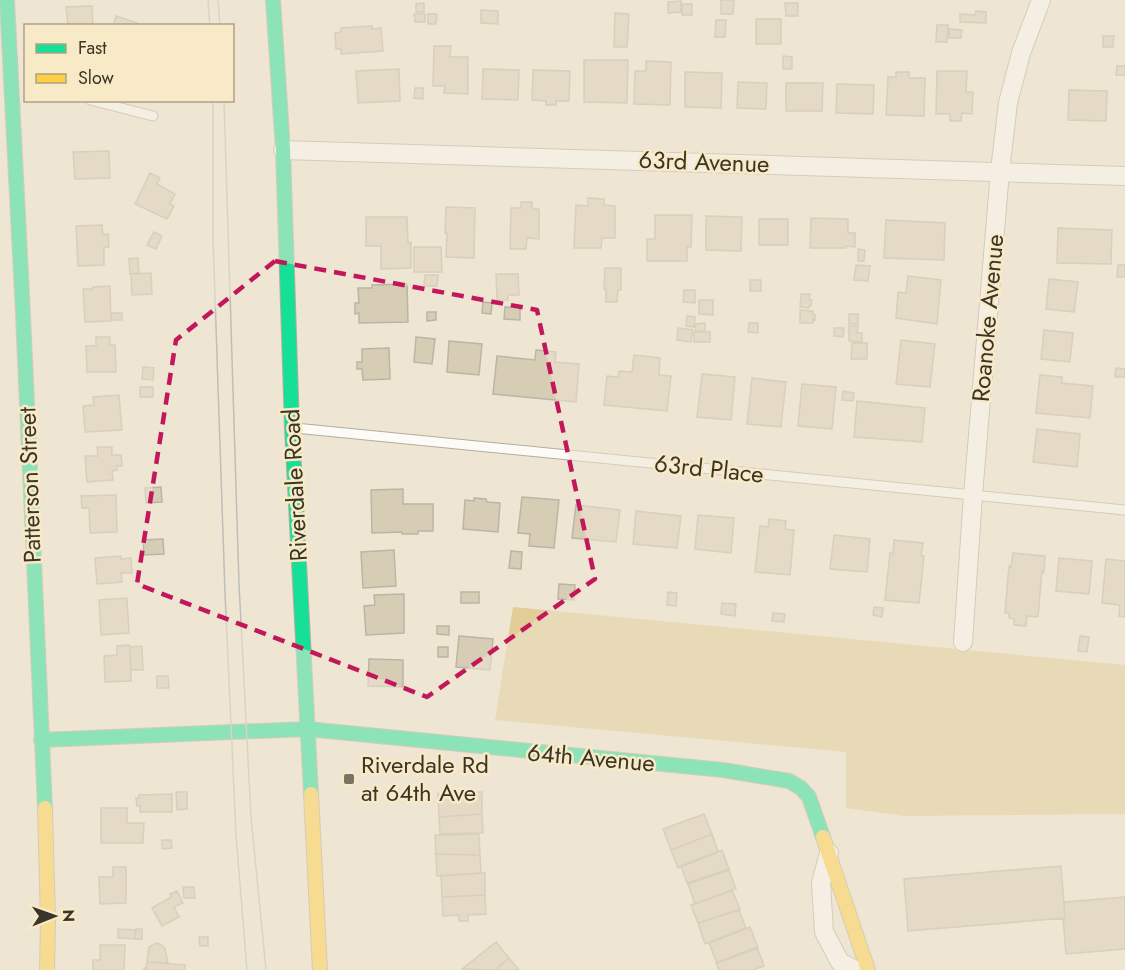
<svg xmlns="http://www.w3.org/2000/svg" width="1125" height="970" viewBox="0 0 1125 970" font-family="Jost,sans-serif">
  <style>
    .forest { fill: #e2cc97 }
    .building { fill: #d7cdb5; stroke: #bbb5a6; stroke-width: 1.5 }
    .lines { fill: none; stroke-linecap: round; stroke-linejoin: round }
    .lane-casing { stroke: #b4ad9f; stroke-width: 11 }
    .street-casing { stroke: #b4ad9f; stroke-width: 20 }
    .fast-casing { stroke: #b4ad9f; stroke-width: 16 }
    .slow-casing { stroke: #b4ad9f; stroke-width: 16 }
    .lane { stroke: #fcfbf8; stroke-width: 9 }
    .street { stroke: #fcfbf8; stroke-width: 18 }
    .fast { stroke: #16e098; stroke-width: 14 }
    .slow { stroke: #ffcf43; stroke-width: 14 }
    .tram { stroke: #c0beb8; stroke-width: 1.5 }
    .marked { fill: none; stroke: #c2185b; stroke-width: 4.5; stroke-dasharray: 12 8; stroke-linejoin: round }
    .poi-dot { fill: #7a7363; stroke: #f9eac7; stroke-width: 2 }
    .labels { text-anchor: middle; stroke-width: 5; stroke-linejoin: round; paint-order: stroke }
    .street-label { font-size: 24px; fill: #3b3527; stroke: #f9eac7 }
    .poi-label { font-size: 24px; fill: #3b3527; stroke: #f9eac7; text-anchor: start }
  </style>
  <rect width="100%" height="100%" fill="#eee5d2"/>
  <path class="forest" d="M513 607 1125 665V814L904 816 846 808V752L495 720Z"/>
  <path class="building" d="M721 0H734L733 14H721Z
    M681 1V12L668 13V2Z
    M424 3V12H416V4Z
    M785 3H798V16H786Z
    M682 4H692V15H682Z
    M92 6 93 26H68L66 7Z
    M481 10 498 11V24L481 23Z
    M976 11 986 12V23L960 22V14L975 15Z
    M615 13 629 14 627 47H614Z
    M414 14H425V22H415Z
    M428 14H437L436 24H428Z
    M116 16 137 23 136 26H113Z
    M756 19H781V44H756Z
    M716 20H726L725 37H715Z
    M937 25H948L947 42H936Z
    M372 26V29L381 28 383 51 341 54V49H336L335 33 341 32V28Z
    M949 29 962 30 961 38H949Z
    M1103 36H1114L1113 47H1103Z
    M434 46H451L450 57H468V94L444 93 445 86H433Z
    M783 56 792 57V69H783Z
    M584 60H628L627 103 584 102Z
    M646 61 671 62 670 105 634 104 635 71H646Z
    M1117 66H1125V75H1116Z
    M399 69 400 101 358 103 356 71Z
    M483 69 519 70 518 100 482 99Z
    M533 70 570 71 569 101H556V105H546V101L532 100Z
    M937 71H967L966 92H973L972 114 962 113 961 121H950V114H936Z
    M685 72 722 73 721 108 685 107Z
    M896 72H909V78H925L924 116 886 115 888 77H896Z
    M738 82 767 83 766 109 737 108Z
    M786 83H823L822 111H786Z
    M837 84 874 85 873 114 836 113Z
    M415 88H423V99L414 98Z
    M1069 90 1107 91 1106 121 1068 120Z
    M109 151 110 178 75 179 73 152Z
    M150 173 160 178 157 184 175 194 170 204 174 206 167 219 135 204Z
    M588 198 604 199V205L615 206V238H602L601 248H574L576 205 588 206Z
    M521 202H532V209H539V239L527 238 526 249H510L511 208H521Z
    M446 207 475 208 474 258 446 257 447 233H445Z
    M655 215H692L691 247H687V261H647V239H655Z
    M706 216 742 217 741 251 706 250Z
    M366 217H407L408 243 411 242V268L381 269V246H366Z
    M811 218 848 219V233H855V247L846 246V248H810Z
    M759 219H788V245H759Z
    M886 220 945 223 944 260 884 258Z
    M102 225 103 235 108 234 109 247H104V265L78 266 76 226Z
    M1058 228 1112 230 1111 264 1057 263Z
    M154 232 162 236 156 249 147 245Z
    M414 247H441L442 272H414Z
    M858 249 865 250 864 261H858Z
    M138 258 139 273 130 274 129 259Z
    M856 265 870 266 868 281 854 280Z
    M1118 265H1125V277H1117Z
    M605 268H621V290H618L617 302H606V289H604Z
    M151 273 152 294 132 295 131 274Z
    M496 274H518L519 295H508V300H497Z
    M425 275H438L437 286H424Z
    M908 276 941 280 937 324 896 318 898 292 906 293Z
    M1049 279 1078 282 1074 312 1046 309Z
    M750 280H761V291H750Z
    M407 284 408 322 359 323V313L355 314V303H359L358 288H372V285Z
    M110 286 111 321 85 322 83 289H93V287Z
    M684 290H695V303L683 302Z
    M801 294H810L809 300H812L811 306H809V308L800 307Z
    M699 300H713V315L699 314Z
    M483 302 492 303 491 314 482 313Z
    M505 307 520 308V320L504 319Z
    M800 310 813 311V314L815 315V320L813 319V323H800Z
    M427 312H436V320L427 321Z
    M111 313H122V320H112Z
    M849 314H858V324H849Z
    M687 316 695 317 694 327 686 326Z
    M705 323V331L696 332 695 324Z
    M749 323H758V333L748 332Z
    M849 326H858L857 333H862V342L849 341Z
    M678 328 693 330 691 342 677 340Z
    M834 328H844L843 337 834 336Z
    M1044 330 1073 333 1070 362 1041 359Z
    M694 332H710V342H694Z
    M96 337H110V345H115L116 372H87L86 346H96Z
    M416 337 435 339 432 364 414 362Z
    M901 340 935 344 930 387 896 384Z
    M449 341 482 344 479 375 447 372Z
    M852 343H867V359H851Z
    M389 348 390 379 363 380 362 369H357V362H362V349Z
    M536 350 556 352 555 362 579 364 576 402 493 394 497 356 535 360Z
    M634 355 660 358 659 375 671 376 667 411 604 405 607 376 618 377 619 371 632 372Z
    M143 367 154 368 153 380 142 379Z
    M1116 368 1125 369V377H1115Z
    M702 374 735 377 731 420 697 417Z
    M1040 375 1062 377V383L1093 386 1090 418 1036 413Z
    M752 378 786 382 781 427 747 424Z
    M802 384 836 387 832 429 798 426Z
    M140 387H153V397H140Z
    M843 391 854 393 853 401 842 400Z
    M119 395 122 430 85 432 83 406 94 405 93 397Z
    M857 401 925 408 922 442 854 437Z
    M1037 429 1080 434 1077 467 1033 462Z
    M97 447H112V455H121L122 466H117V470L112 471 113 480 87 482 85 456H98Z
    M161 487 162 502 146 503 145 488Z
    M403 489V504H433V531H418V534H402V532L372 533 371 490Z
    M116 495 117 532 90 533 89 508H82L81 496Z
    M522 497 559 500 554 548 529 546 530 534 518 533Z
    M474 498 486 499 487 502 500 503 498 532 463 529 465 500 474 501Z
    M576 505 620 510 616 542 572 538Z
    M636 511 681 516 677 548 633 544Z
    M698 515 734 518 731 553 695 549Z
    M769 519 786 521 785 529 794 530 790 575 755 572 760 526 768 527Z
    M834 535 870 539 867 572 830 569Z
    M163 539 164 554 144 555 143 540Z
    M894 540 923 543 921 556H924L919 603 885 600 890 553 893 554Z
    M394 550 396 586 363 588 361 552Z
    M511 551 522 552 521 569 509 568Z
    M1013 553 1045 556 1044 572 1042 571 1038 617 1027 616 1026 626 1014 625V619L1009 618V613H1005L1009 566 1011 567Z
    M121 556V559L131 558 132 573H121L122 582 97 584 95 558Z
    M1059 558 1092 561 1089 594 1056 591Z
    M1106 559 1125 561V617L1119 616 1120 605 1102 603Z
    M559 584 575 585 574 600 558 599Z
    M461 592H479V603H461Z
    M668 592 677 593 676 606 667 605Z
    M404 594V633L366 635 364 606 375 605 374 595Z
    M127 598 129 633 101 635 99 600Z
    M722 603 736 604 735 616 721 614Z
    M874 607 883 608 882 617 873 615Z
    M773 613 785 614 784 622 772 621Z
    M437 626H449V635L437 634Z
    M459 636 493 639 490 670 456 667Z
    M1080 636 1089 637 1087 652 1078 651Z
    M130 645 131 681 105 682 104 656 117 655V646Z
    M142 646 143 670H131L130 647Z
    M438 647H448V657H438Z
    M369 659 403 660V687L368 686Z
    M157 676H168L169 688H157Z
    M176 792H187V809L177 810Z
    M482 792V814L439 817 438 794Z
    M172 794V812H140V806H137L136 798H139V795Z
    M101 808H127V823H144L143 843H101Z
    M482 814 483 833 440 834 439 817Z
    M704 814 712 834 671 850 663 829Z
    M479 834 480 855 436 854 435 835Z
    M712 834 718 852 678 868 671 850Z
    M162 840H171L172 848 162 849Z
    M722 850 729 869 687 883 681 866Z
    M436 854 480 855 481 873 437 876Z
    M1061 866 1065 918 908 931 904 879Z
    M113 867H126V903L100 904 99 877H113Z
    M729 870 736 889 695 904 688 884Z
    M485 873V895L442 897 441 876Z
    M183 887H194L195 898H184Z
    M732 890 740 909 698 923 691 905Z
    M177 891 183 903 174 907 179 917 162 926 152 908 171 897 170 894Z
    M485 895 486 914 468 915V921H459V915L443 916 442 897Z
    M1125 897V949L1066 954 1063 918H1065L1064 902Z
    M739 910 746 928 705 944 698 923Z
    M750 927 758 948 717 963 709 943Z
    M118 929 135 930V939L118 938Z
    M136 929H142V939H135Z
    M199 937H208V946H200Z
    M496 942 509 958 495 970 462 969Z
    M157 943 163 946 165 949 168 963 147 962 149 947Z
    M100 945H125L124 970H93V960H100Z
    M757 947 764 966 753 970H719L716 963Z
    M509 958 519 970H495Z
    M147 962 185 965V970H144V968H146Z"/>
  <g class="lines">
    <g class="lane-casing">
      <path id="lane" d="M90 100 153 116
        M295 428 1125 510"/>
    </g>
    <g class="street-casing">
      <path id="street" d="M283 150 1125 176
        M963 642 973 495 1000 171 1008 103 1021 53 1041 0
        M829 853 821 883 824 932 840 962 855 970"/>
    </g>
    <g class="fast-casing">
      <path id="fast" d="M7 0 23 314 45 808
        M273 0 283 150 292 428 311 794
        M41 740 307 729 723 770 789 781 801 788 809 797 823 837"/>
    </g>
    <g class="slow-casing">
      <path id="slow" d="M311 794 320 970
        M45 808 48 921 47 970
        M823 837 868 970"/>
    </g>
    <use href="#lane" class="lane"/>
    <use href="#street" class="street"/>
    <use href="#fast" class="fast"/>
    <use href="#slow" class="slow"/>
    <path class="tram" d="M208 0 210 26
      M218 0 220 26
      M213 100V238L225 593 236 835 247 970
      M224 100 239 584 251 817 266 970"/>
  </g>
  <path d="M0 0H1125V970H0ZM275 261 537 310 595 579 427 697 137 584 176 340Z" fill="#eee5d2" fill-opacity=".55" fill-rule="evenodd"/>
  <path class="marked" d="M275 261 537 310 595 579 427 697 137 584 176 340Z"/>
  <rect class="poi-dot" x="343" y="773" width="12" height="12" rx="3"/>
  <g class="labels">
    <g class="street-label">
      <text transform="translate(704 162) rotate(2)" y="8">63rd Avenue</text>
      <text transform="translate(988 318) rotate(-85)" y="8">Roanoke Avenue</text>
      <text transform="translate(709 469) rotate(6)" y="8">63rd Place</text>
      <text transform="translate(30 485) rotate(-92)" y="8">Patterson Street</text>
      <text transform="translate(295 485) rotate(-93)" y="8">Riverdale Road</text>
      <text transform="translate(591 758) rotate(5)" y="8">64th Avenue</text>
    </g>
    <g class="poi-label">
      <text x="361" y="773">Riverdale Rd<tspan x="361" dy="28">at 64th Ave</tspan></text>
    </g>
  </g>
  <rect x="24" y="24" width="210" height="78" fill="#f9eac7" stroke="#ada287" stroke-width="1.5"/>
  <rect x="36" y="44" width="30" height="9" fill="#16e098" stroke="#ada287" stroke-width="1.5"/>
  <text x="78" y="54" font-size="18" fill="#3b3527">Fast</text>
  <rect x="36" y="74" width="30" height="9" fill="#ffcf43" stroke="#ada287" stroke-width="1.5"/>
  <text x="78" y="84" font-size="18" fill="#3b3527">Slow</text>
  <g transform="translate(54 916) rotate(89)" stroke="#f9eac7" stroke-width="4.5" paint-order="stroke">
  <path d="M0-4.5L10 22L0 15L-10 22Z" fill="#3b3527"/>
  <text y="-9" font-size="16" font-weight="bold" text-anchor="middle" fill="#3b3527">N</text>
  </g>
</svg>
